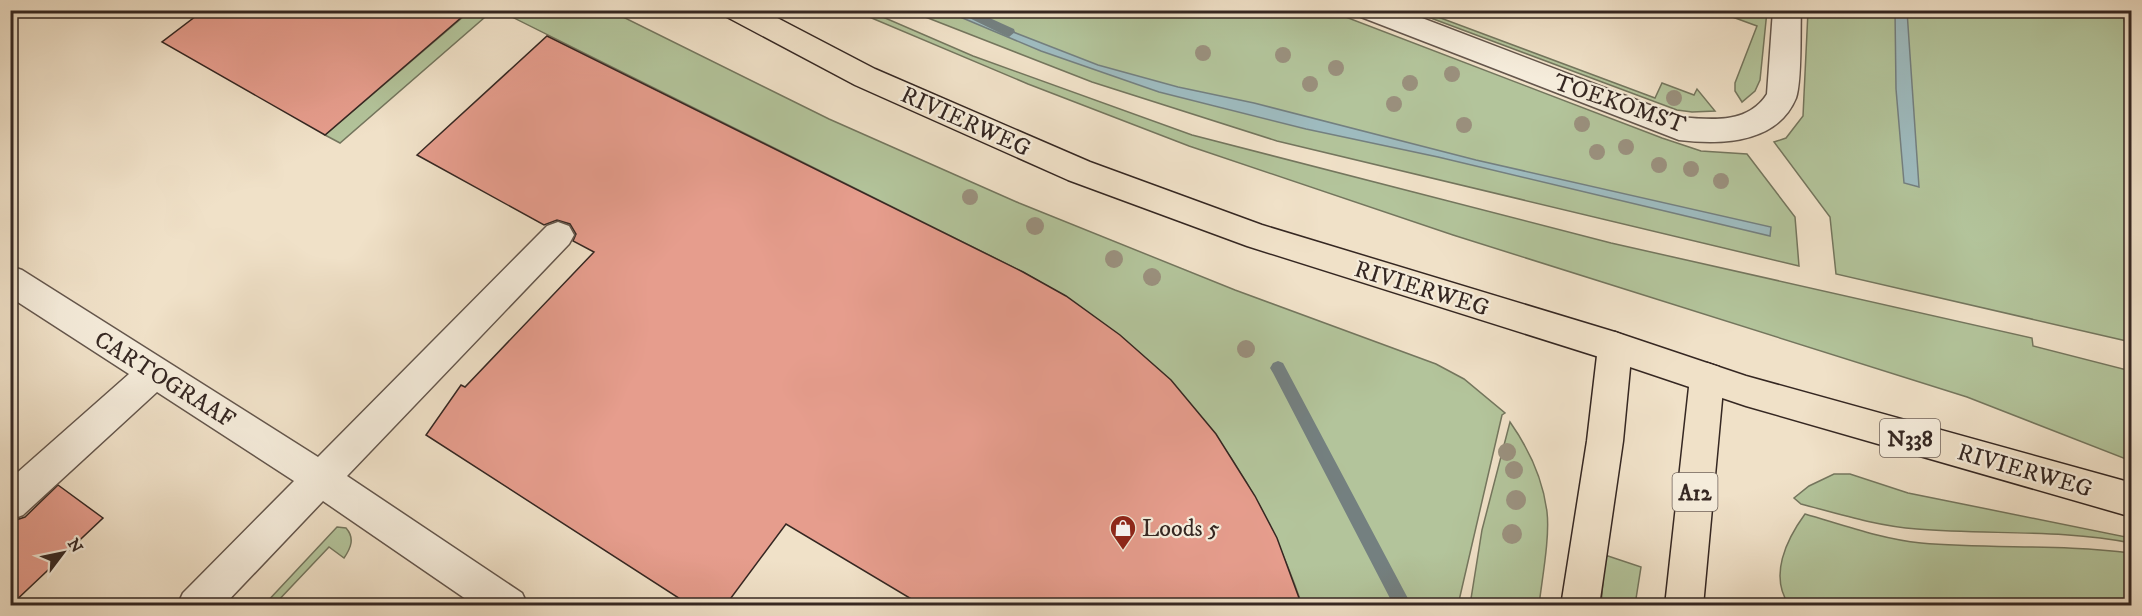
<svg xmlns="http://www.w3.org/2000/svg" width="2142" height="616" viewBox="0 0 2142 616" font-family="'IM FELL DW Pica',serif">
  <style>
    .green { fill: #b3c49b; stroke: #74765e; stroke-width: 1.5 }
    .water { fill: #9ebbbf; stroke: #748080; stroke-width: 1.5 }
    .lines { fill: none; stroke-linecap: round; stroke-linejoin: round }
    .stream { fill: #748080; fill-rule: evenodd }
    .building { fill: #e69d8d; stroke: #352722; stroke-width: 1.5 }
    .minor-casing { stroke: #64564c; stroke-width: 3 }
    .major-casing { stroke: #352722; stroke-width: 3 }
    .highway-casing { stroke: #352722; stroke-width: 3 }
    .minor { fill: #f5ecdb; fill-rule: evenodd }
    .major { fill: #f0e1c8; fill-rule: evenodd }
    .highway { fill: #f0e1c8; fill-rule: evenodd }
    .tree { fill: #9a907d }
    .labels { text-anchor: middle; stroke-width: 4.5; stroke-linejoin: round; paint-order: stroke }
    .shield { fill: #f5ecdb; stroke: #6f625a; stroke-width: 1.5 }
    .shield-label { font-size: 22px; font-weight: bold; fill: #352722 }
    .street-label { font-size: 24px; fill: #352722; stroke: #f5ecdb }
    .poi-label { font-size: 24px; fill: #352722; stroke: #f5ecdb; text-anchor: start }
  </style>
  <rect width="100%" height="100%" fill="#f0e1c8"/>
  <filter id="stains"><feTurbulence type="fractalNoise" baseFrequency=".00333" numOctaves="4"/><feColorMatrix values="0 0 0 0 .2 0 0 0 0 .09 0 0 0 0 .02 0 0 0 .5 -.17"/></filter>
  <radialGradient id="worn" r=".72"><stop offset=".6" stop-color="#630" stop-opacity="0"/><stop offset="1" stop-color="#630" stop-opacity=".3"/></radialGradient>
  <path class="green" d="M1729 10 1767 11 1760 80 1755 91 1742 102 1735 91V83L1757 26 1727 15Z
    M470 11H492L340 143 325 135Z
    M500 11H611L829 119 1019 203 1235 290 1436 364 1464 379 1505 413 1502 415 1458 605H1302C1250 452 1164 351 1023 272Z
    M855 11H869L973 56 1192 135 1611 243 2032 338 2033 346 2131 371V461L1967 397 1453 235 1189 146 1028 84Z
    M910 11H1330L1662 138 1701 151 1747 154 1795 217 1799 266 1277 141 1092 82Z
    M1412 11H1422L1655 98 1662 83 1694 95 1697 89 1715 111 1692 112 1677 110Z
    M1808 11H2123L2132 76 2131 342 1836 274 1830 217 1774 142 1786 138 1803 116Z
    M1510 422C1529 449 1543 479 1547 512 1550 537 1542 579 1539 605H1470L1482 530Z
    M1834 474H1850L1908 493 2131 538V543C2062 529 1988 535 1917 529 1877 526 1839 514 1801 504L1794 498 1809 486Z
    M1805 514C1843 525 1881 539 1921 543 1991 549 2061 544 2131 553V605H1789C1769 576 1786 540 1805 514Z
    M337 527 346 528C355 538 351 548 344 558L329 547 274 605H264Z
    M1605 555 1641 567 1635 605 1601 606Z"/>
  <path class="water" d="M946 11H959L1098 65 1178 87 1254 103 1476 160 1771 227 1770 236 1438 157 1306 129 1159 92 1041 51Z
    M1895 11H1907L1919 187 1904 183 1896 89Z"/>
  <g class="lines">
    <path class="stream" d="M953 10H972L1014 29 1015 32 1009 37 1004 35Z
      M1278 361 1283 363 1412 606H1394L1273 373 1270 368 1273 363Z"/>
  </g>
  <path class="building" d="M204 10H470L325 135 162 42Z
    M547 36 1023 272 1066 296 1120 335 1171 380 1216 434 1255 496 1277 538 1302 606H923L786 524 725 606H691L426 435 461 385 465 387 594 252 573 241 576 234 570 224 557 220 544 225 417 155Z
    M58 485 103 518 10 606V522L25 517Z"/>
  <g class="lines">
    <g class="minor-casing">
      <path id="minor" d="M1357 10H1401L1681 117C1712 120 1748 124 1767 94L1773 10H1801C1800 31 1802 81 1796 98 1777 144 1720 145 1679 140L1361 17Z
        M558 222 569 226 574 235 569 244 347 476 522 593 528 606H476L323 501 223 606H177L183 593 294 481 157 392 23 515 10 520V479L129 374 10 297V266L22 270 318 457 547 226Z"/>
    </g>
    <g class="major-casing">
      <path id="major" d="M723 10H762L875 69 1090 162 1262 225 1615 332 1746 376 2132 483V517L1746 406 1615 362 1247 246 1068 180 855 85 727 17Z"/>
    </g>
    <g class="highway-casing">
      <path id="highway" d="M1615 332 1627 337 1632 347 1623 441 1599 606H1561L1587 441 1598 347 1603 337Z
        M1707 363 1719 367 1724 378 1703 606H1665L1690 378 1695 367Z"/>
    </g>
    <use href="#minor" class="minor"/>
    <use href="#major" class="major"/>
    <use href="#highway" class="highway"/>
  </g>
  <g class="tree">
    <circle cx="1203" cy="53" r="8"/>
    <circle cx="1283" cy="55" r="8"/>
    <circle cx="1336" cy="68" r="8"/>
    <circle cx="1452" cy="74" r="8"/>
    <circle cx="1410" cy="83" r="8"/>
    <circle cx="1310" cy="84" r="8"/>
    <circle cx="1674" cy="98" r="8"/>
    <circle cx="1394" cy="104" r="8"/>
    <circle cx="1582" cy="124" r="8"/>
    <circle cx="1464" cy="125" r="8"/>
    <circle cx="1626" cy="147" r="8"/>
    <circle cx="1597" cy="152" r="8"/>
    <circle cx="1659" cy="165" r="8"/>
    <circle cx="1691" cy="169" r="8"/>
    <circle cx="1721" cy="181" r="8"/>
    <circle cx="970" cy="197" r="8"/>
    <circle cx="1035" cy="226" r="9"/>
    <circle cx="1114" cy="259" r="9"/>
    <circle cx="1152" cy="277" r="9"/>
    <circle cx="1246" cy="349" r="9"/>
    <circle cx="1507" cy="452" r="9"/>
    <circle cx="1514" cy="470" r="9"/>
    <circle cx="1516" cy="500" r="10"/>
    <circle cx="1512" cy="534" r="10"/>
  </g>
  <defs>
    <g id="shop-pin" transform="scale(1.35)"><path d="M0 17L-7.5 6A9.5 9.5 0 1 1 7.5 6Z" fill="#8f2418" stroke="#f5ecdb"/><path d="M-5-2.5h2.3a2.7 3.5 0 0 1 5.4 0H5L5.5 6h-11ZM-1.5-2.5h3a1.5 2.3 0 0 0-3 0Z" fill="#fff"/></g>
  </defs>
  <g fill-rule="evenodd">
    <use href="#shop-pin" x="1123" y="528"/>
  </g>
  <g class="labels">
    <g class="shield">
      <rect x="1880" y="419" width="60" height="38" rx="4.5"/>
      <rect x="1672.5" y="473" width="45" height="38" rx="4.5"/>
    </g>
    <g class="shield-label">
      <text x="1910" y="446">N338</text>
      <text x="1695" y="500">A12</text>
    </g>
    <g class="street-label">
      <text transform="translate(1620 103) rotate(19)" y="8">TOEKOMST</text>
      <text transform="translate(966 121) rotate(24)" y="8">RIVIERWEG</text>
      <text transform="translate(1422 288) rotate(17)" y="8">RIVIERWEG</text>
      <text transform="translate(165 379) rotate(32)" y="8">CARTOGRAAF</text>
      <text transform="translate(2025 470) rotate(16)" y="8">RIVIERWEG</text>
    </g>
    <g class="poi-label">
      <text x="1142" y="536">Loods 5</text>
    </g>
  </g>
  <rect width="2142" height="616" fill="none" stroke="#f0e1c8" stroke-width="36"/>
  <rect x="12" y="12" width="2118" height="592" fill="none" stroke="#352722" stroke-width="3"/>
  <rect x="18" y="18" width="2106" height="580" fill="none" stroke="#352722" stroke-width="1.5"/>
  <g transform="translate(63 553) rotate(58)" stroke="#f5ecdb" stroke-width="4.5" paint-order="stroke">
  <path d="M0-4.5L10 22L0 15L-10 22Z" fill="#352722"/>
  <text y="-9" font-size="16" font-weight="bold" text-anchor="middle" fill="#352722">N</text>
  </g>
  <rect width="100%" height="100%" filter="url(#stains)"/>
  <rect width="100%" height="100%" fill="url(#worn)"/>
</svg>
